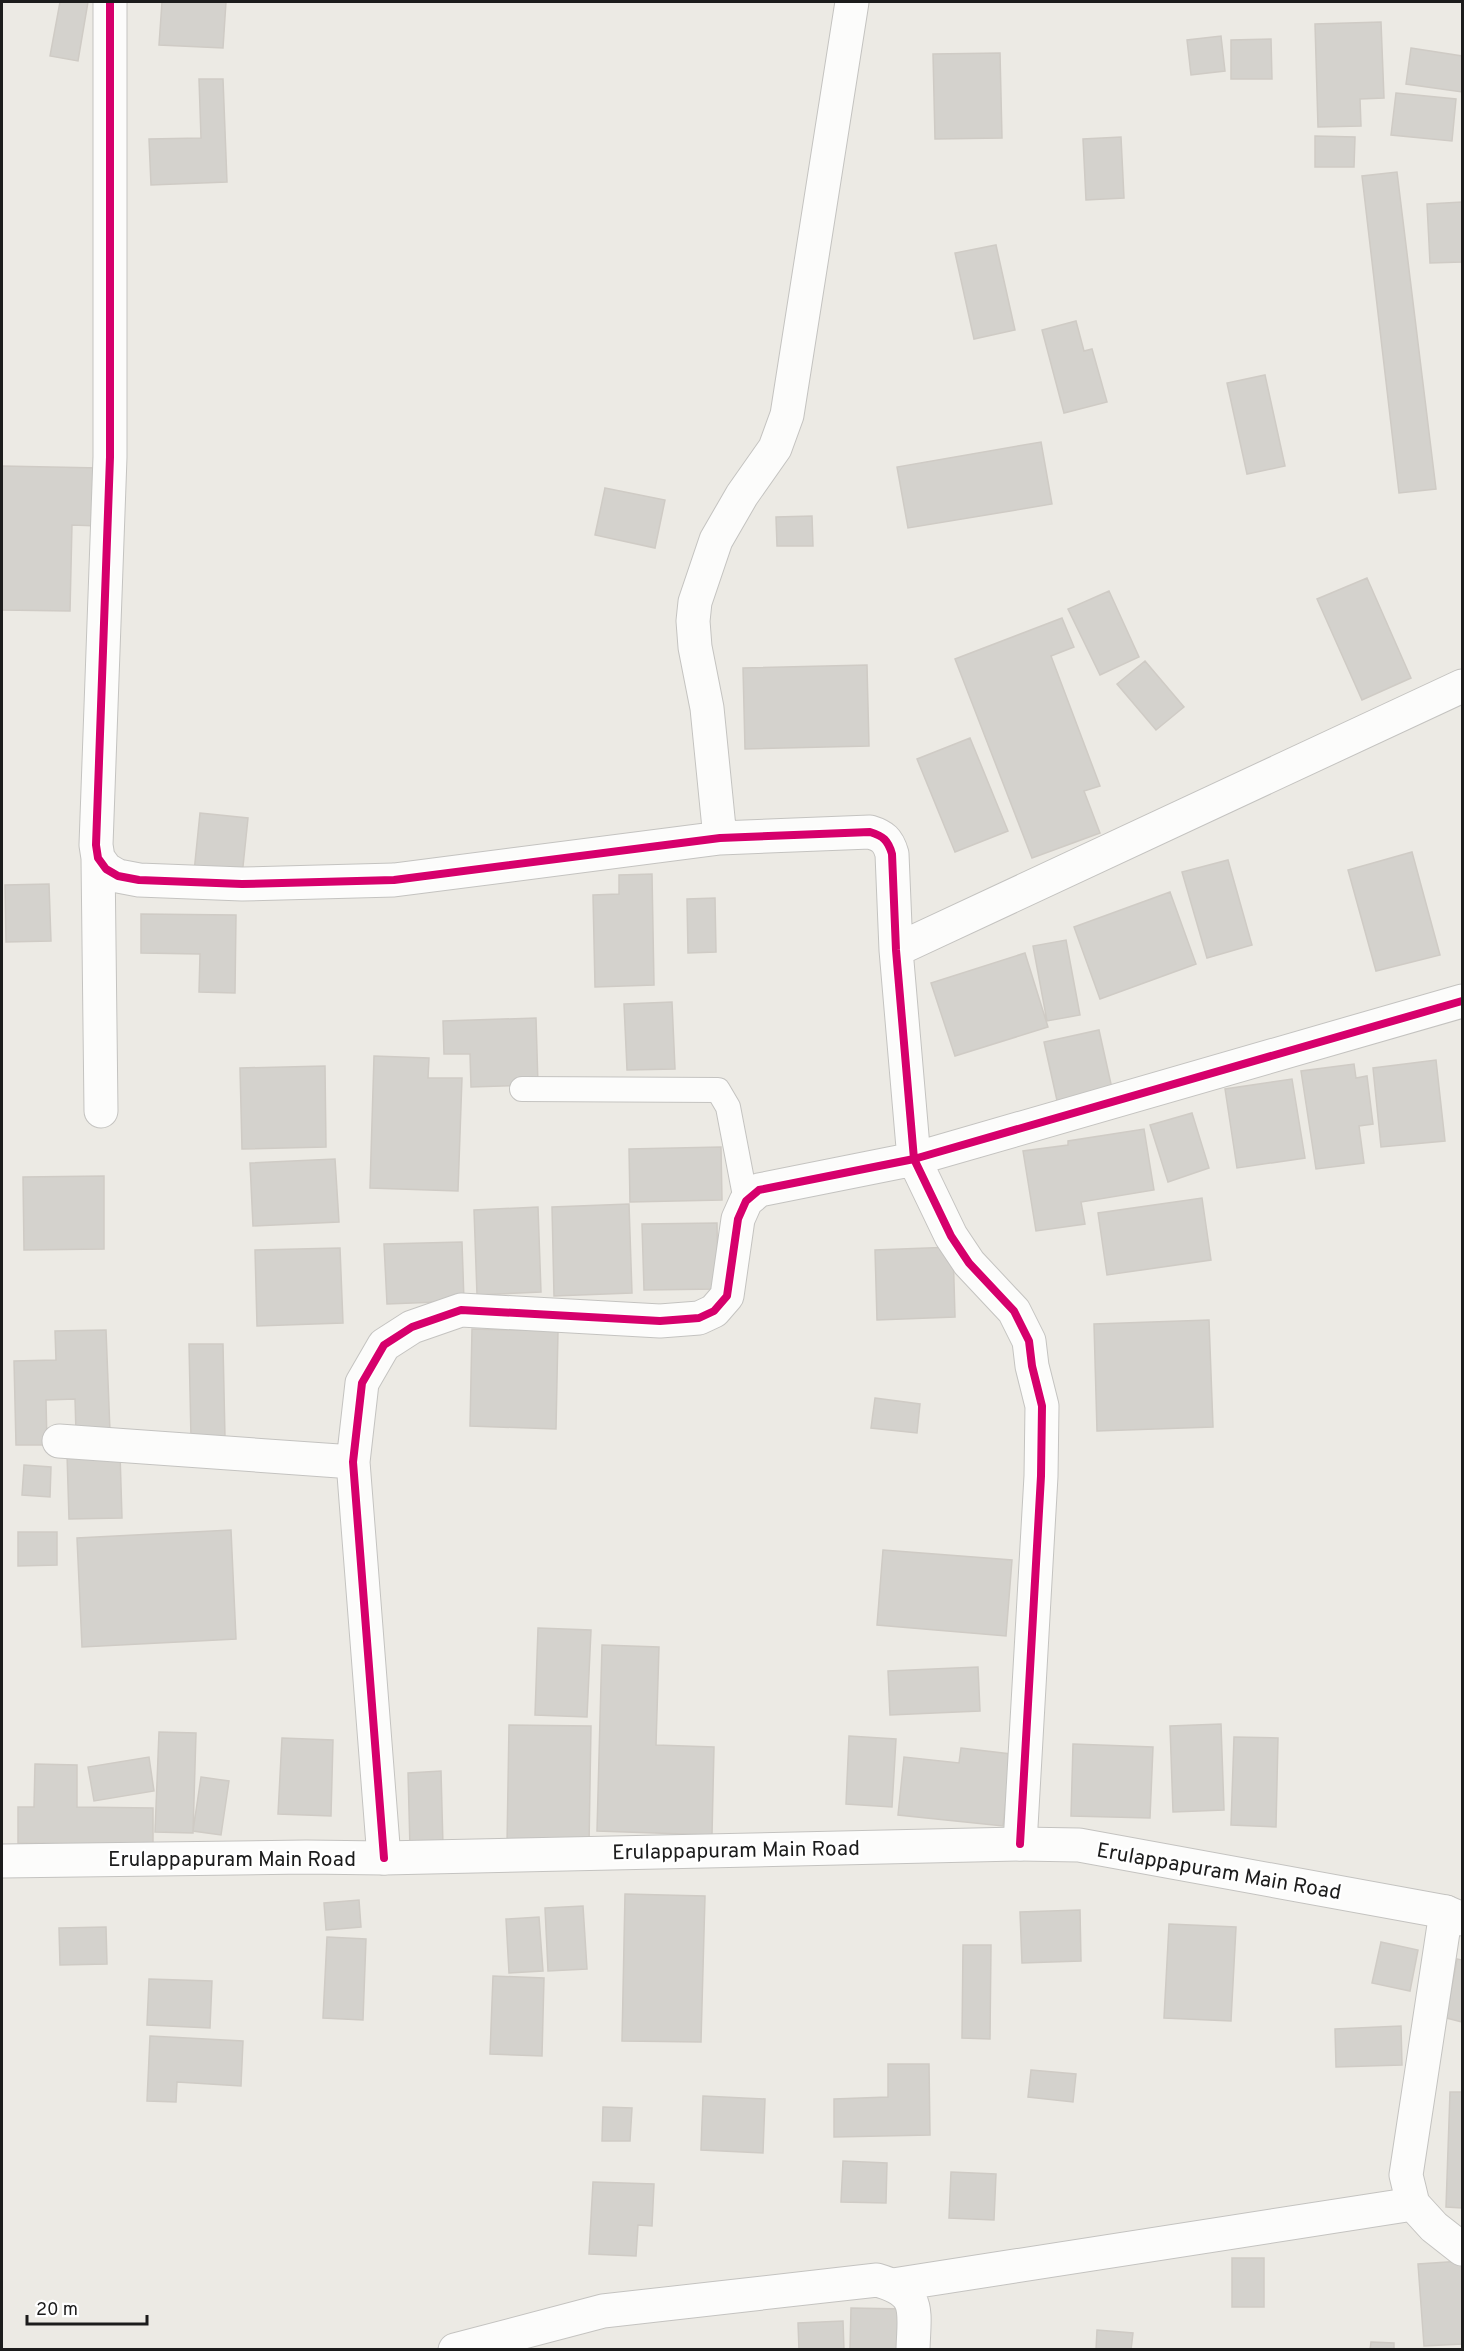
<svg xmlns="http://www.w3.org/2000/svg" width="1464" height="2351" viewBox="0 0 1464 2351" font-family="Overpass,sans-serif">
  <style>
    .building { fill: #d4d2cd; stroke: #cfcbc5; stroke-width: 1.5 }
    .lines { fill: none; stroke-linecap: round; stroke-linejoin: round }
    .service-casing { stroke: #c4c3c0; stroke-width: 26 }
    .minor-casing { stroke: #c4c3c0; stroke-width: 35 }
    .tertiary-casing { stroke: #c4c3c0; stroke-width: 35 }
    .service { stroke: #fcfcfb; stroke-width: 24 }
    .minor { stroke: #fcfcfb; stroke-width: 33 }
    .tertiary { stroke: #fcfcfb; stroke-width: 33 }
    .cycleway-casing { stroke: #fff; stroke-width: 11 }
    .cycleway { stroke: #d6006c; stroke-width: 8 }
    .labels { text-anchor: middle; stroke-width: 4.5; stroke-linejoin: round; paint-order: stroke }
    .street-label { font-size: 21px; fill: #1c1c1c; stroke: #fff }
  </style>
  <rect width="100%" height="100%" fill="#eceae4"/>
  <path class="building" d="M60 2H88L78 61 50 56Z
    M162 2H226L223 48 159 45Z
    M1381 22 1384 98 1360 99 1361 126 1318 127 1315 24Z
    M1221 36 1225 71 1191 75 1187 40Z
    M1271 39 1272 79H1231V40Z
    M1411 48 1462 56V92L1406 84Z
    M1000 53 1002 138 935 139 933 54Z
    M199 79H223L227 182 151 185 149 139 201 138Z
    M1396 93 1456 99 1452 141 1391 135Z
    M1315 136 1355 137 1354 167H1315Z
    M1121 137 1124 198 1086 200 1083 139Z
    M1397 172 1436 489 1399 493 1362 176Z
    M1462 202V262L1430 263 1427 204Z
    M996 245 1015 330 974 339 955 253Z
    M1076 321 1084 351 1092 349 1107 402 1064 413 1042 330Z
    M1265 375 1285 466 1247 474 1227 383Z
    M1041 442 1052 504 908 528 897 467Z
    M2 466 100 468 98 526 72 525 70 611 2 610Z
    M605 488 665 500 655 548 595 535Z
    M812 516 813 546H777L776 517Z
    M1367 578 1411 678 1362 700 1317 599Z
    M1109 591 1139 657 1100 675 1068 609Z
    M1062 618 1074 647 1051 656 1100 786 1084 791 1100 833 1032 858 955 659Z
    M1145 661 1184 707 1156 730 1117 684Z
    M867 665 869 746 745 749 743 668Z
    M970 738 1008 831 955 852 917 759Z
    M200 813 248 818 242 876 194 872Z
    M1412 852 1440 955 1376 971 1348 870Z
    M1228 860 1252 945 1207 958 1182 872Z
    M652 874 654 985 595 987 593 895 619 894V875Z
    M49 884 51 941 6 942 5 885Z
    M1170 892 1196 964 1100 999 1074 927Z
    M715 898 716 952 688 953 687 899Z
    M141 914 236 915 235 993 199 992 200 954 141 953Z
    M1066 940 1080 1015 1047 1021 1033 946Z
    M1025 953 1048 1027 955 1056 931 983Z
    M672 1002 675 1069 627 1070 624 1004Z
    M536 1018 538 1085 471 1087 470 1054H444L443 1021Z
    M1099 1030 1113 1093 1058 1105 1044 1042Z
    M374 1056 429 1058 428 1078H462L458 1191 370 1188Z
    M1436 1060 1445 1141 1381 1147 1373 1068Z
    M1354 1064 1356 1078 1367 1076 1373 1124 1359 1126 1364 1163 1316 1169 1301 1071Z
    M325 1066 326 1147 242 1149 240 1068Z
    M1292 1079 1305 1158 1237 1168 1225 1089Z
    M1192 1113 1209 1168 1168 1182 1150 1125Z
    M1144 1129 1154 1190 1081 1202 1085 1224 1036 1231 1023 1151 1068 1145V1141Z
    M721 1147 722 1200 630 1202 629 1149Z
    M335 1159 339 1222 253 1226 250 1163Z
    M104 1176V1249L24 1250 23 1177Z
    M1202 1198 1211 1260 1107 1275 1098 1213Z
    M629 1204 632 1293 554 1296 552 1207Z
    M538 1207 541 1292 477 1295 474 1210Z
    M717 1223 718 1289 644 1290 642 1224Z
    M462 1242 464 1301 387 1304 384 1244Z
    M953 1247 955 1317 877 1320 875 1250Z
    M340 1248 343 1323 257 1326 255 1250Z
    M1209 1320 1213 1427 1097 1431 1094 1324Z
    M472 1329 558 1331 556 1429 470 1426Z
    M106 1330 110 1432 76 1433 75 1399 46 1400 47 1445H16L14 1361 56 1360 55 1331Z
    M189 1344H223L225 1438 191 1439Z
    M875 1398 920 1404 917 1433 871 1428Z
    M120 1453 122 1518 69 1519 67 1454Z
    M24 1465 51 1467 50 1497 22 1495Z
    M231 1530 236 1639 82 1647 77 1538Z
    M18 1532H57V1565L18 1566Z
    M883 1550 1012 1560 1006 1636 877 1625Z
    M538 1628 591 1630 587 1717 535 1715Z
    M602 1645 659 1647 656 1745 714 1747 712 1835 597 1831Z
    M978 1667 980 1711 890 1715 888 1671Z
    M1221 1724 1224 1810 1173 1812 1170 1726Z
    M509 1725 591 1726 589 1846 507 1844Z
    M159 1732 196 1733 193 1833 155 1832Z
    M849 1736 896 1739 892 1807 846 1804Z
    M1234 1737 1278 1738 1276 1827 1231 1825Z
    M282 1738 333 1740 331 1816 278 1814Z
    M1073 1744 1153 1747 1150 1818 1071 1816Z
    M961 1748 1011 1754 1003 1826 898 1815 904 1757 959 1763Z
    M149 1757 154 1791 94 1801 88 1767Z
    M35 1764 77 1765V1807L153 1808V1845L18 1843V1807H34Z
    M441 1771 443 1846 410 1847 408 1773Z
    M201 1777 229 1781 221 1835 193 1831Z
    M625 1894 705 1896 701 2042 622 2041Z
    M359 1900 361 1927 326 1930 324 1903Z
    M583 1906 587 1969 548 1971 545 1908Z
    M1080 1910 1081 1961 1022 1963 1020 1912Z
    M539 1917 543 1971 509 1973 506 1919Z
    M1169 1924 1236 1927 1231 2021 1164 2018Z
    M106 1927 107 1964 60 1965 59 1928Z
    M327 1937 366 1939 363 2020 323 2018Z
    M1381 1942 1418 1950 1410 1991 1372 1983Z
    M963 1945H991L990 2039 962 2038Z
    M1457 1959 1462 1960V2022L1446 2018Z
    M493 1976 544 1978 542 2056 490 2054Z
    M149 1979 212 1981 210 2028 147 2025Z
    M1401 2026 1402 2065 1336 2067 1335 2029Z
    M150 2036 243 2041 241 2086 177 2082 176 2102 147 2101Z
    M888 2064H929L930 2135 834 2137V2099L888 2097Z
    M1031 2070 1076 2074 1073 2102 1028 2097Z
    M1450 2092H1462V2208L1446 2207Z
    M703 2096 765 2099 763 2153 701 2150Z
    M603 2107 632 2108 630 2141H602Z
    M843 2161 887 2163 886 2203 841 2202Z
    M951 2172 996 2174 994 2220 949 2218Z
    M593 2182 654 2184 652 2226 638 2225 636 2256 589 2254Z
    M1232 2258H1264V2307H1232Z
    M1462 2261V2344L1424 2346 1418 2264Z
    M851 2308 904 2309 903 2350H850Z
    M843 2321 844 2350H799L798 2323Z
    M1097 2330 1133 2333 1131 2350H1096Z
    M1371 2342 1394 2343V2350H1370Z"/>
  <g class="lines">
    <g class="service-casing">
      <path id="service" d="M522 1089 718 1090 728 1107 746 1201"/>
    </g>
    <g class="minor-casing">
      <path id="minor" d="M110 2V457L96 845 98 858 106 869 118 876 139 880 242 884 394 880 720 838 870 832C883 836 888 840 892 854L896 950 914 1159 951 1236 969 1263 1014 1311 1029 1341 1032 1366 1042 1406 1041 1476 1020 1844
        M720 838 707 708 695 647 693 621 695 602 716 540 742 495 775 448 787 415 852 2
        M98 858 101 1111
        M896 950 1462 686
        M59 1441 353 1462
        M384 1858 353 1462 362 1383 384 1345 412 1327 461 1310 660 1321 699 1318 714 1311 727 1296 738 1219 746 1201 759 1190 914 1159 1462 1001
        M1446 1912 1406 2175 1413 2204 1434 2227 1462 2249
        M893 2285 1413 2204
        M455 2350 603 2311 877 2280C922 2293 914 2310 913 2350"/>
    </g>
    <g class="tertiary-casing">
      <path id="tertiary" d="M2 1861 306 1857 384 1858 1020 1844 1079 1845 1446 1912 1462 1919"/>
    </g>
    <use href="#service" class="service"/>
    <use href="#minor" class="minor"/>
    <use href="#tertiary" class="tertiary"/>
    <g class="cycleway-casing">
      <path id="cycleway" d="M110 2V457L96 845 98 858 106 869 118 876 139 880 242 884 394 880 720 838 870 832C883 836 888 840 892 854L896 950 914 1159 951 1236 969 1263 1014 1311 1029 1341 1032 1366 1042 1406 1041 1476 1020 1844
        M384 1858 353 1462 362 1383 384 1345 412 1327 461 1310 660 1321 699 1318 714 1311 727 1296 738 1219 746 1201 759 1190 914 1159 1462 1001"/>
    </g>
    <use href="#cycleway" class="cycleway"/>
  </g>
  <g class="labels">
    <g class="street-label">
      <text transform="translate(736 1850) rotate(-1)" y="7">Erulappapuram Main Road</text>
      <text x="232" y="1866">Erulappapuram Main Road</text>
      <text transform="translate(1219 1871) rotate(10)" y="7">Erulappapuram Main Road</text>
    </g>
  </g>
  <rect width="1464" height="2351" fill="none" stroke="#1c1c1c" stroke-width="6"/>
  <path d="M27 2315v9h120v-9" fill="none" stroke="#1c1c1c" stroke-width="3"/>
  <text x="36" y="2315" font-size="18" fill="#1c1c1c" stroke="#ffffff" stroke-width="4.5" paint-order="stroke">20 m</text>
</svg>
